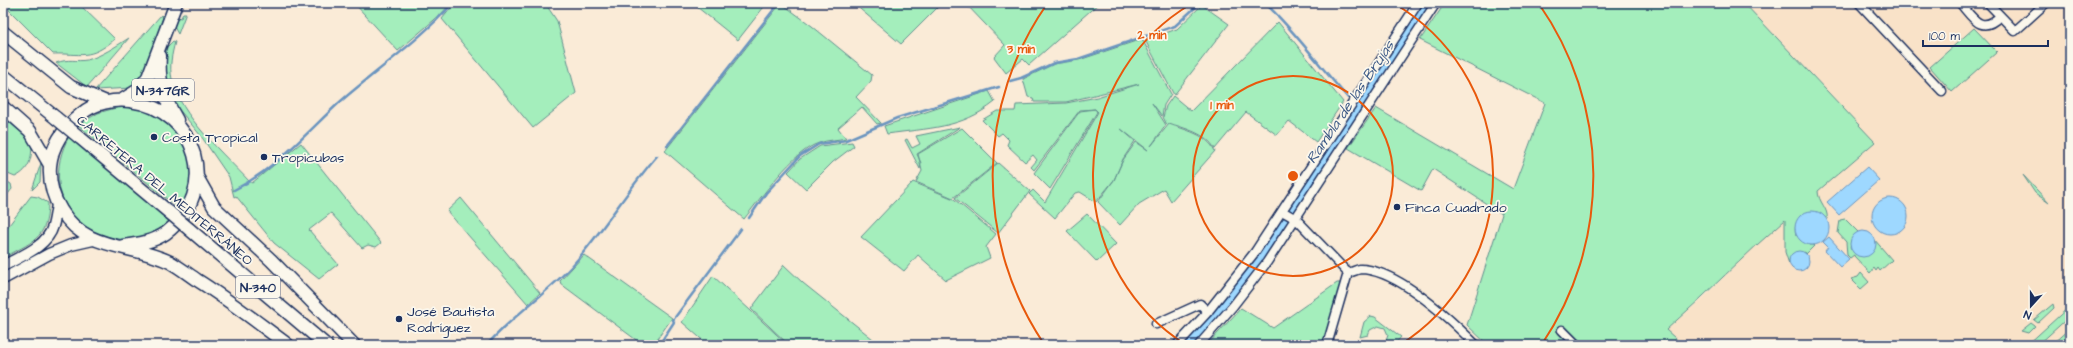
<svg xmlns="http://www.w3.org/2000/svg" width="2073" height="348" viewBox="0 0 2073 348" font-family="'Architects Daughter',sans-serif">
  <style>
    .built { fill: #f9e2c8 }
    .green { fill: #a4eebc; stroke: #608e8d }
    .water { fill: #9ed8ff; stroke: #6a94bf }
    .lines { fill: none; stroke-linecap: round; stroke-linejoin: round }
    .stream { stroke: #6a94bf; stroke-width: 2.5 }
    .minor-casing { stroke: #1b2f5e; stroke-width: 11 }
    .major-casing { stroke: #1b2f5e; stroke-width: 13 }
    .highway-casing { stroke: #1b2f5e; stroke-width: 15 }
    .minor { stroke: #fbf7ec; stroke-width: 8 }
    .major { stroke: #fbf7ec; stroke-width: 10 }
    .highway { stroke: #fbf7ec; stroke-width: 12 }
    .highway-bridge-casing { stroke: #1b2f5e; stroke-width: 15; stroke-linecap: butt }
    .highway-bridge { stroke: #fbf7ec; stroke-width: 12 }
    .ring { fill: none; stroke: #e8590c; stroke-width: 2 }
    .poi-dot { fill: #1b2f5e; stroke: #fbf7ec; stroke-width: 1.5 }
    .labels { text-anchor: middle; stroke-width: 3.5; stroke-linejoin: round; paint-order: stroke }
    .shield { fill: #fbf7ec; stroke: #5e6b89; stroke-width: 1 }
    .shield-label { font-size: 13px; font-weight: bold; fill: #1b2f5e }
    .poi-label { font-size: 14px; fill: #1b2f5e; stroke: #fbf7ec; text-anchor: start }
    .street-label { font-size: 14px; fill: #1b2f5e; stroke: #fbf7ec }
    .water-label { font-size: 15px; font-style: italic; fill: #3c5986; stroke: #fbf7ec }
    .centre { fill: #e8590c; stroke: #fbf7ec; stroke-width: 2 }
    .ring-label { font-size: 12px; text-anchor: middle; font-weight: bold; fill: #e8590c; stroke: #fbf7ec; stroke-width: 3.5; stroke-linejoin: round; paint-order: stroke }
  </style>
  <rect width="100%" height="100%" fill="#faebd7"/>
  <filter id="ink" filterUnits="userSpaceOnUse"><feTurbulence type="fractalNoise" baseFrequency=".025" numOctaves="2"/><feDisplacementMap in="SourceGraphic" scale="8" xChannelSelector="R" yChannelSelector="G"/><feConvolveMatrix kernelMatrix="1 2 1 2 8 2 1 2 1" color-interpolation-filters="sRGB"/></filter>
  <g filter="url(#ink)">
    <path class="built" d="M1744 3H2070V345H1683L1666 330 1703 298 1759 242 1875 142Z"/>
    <path class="green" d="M78 3 115 39C89 61 82 53 53 54L3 4Z
      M354 3H451L441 14 398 51Z
      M455 3H545L557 21 576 93 533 128 442 19Z
      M692 3H767L738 40Z
      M781 3 812 26 872 75 871 81 856 97 881 123 877 124 862 107 838 128 846 138C837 140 827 140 819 143 793 151 761 198 744 219L665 151Z
      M853 3H942L901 44Z
      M965 3H1099L1029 65 1023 59 1006 73 994 57 1005 45Z
      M1445 3H1744L1875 142 1818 191C1818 202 1829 209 1827 219 1813 203 1791 215 1796 235L1810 245H1815L1806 254 1805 252 1789 260V264L1785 252V220C1744 255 1707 294 1666 330L1683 345H1581L1562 326 1556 331 1570 345H1488L1467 325 1502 214 1433 169 1421 191 1348 148 1376 108 1513 189 1545 103 1420 40Z
      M1202 5 1229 24 1174 95 1145 40 1177 29Z
      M183 13H186L178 34 174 27 177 17 181 18Z
      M161 15 163 17 147 69 132 88 95 90Z
      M1278 22 1343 102 1316 142 1289 121 1277 135 1246 112 1215 149C1207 133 1183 128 1169 123L1167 125 1163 117 1166 106 1173 96 1191 111Z
      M1974 28 1997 52 1952 92 1930 67Z
      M129 38 87 87 56 63C69 58 76 62 87 60 102 56 116 46 129 38Z
      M1142 39 1171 94 1164 105 1162 116 1152 103 1166 125 1151 146 1169 124C1185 130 1207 134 1215 151L1171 201 1164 189 1139 204 1120 225 1098 202 1114 180 1123 160 1136 142 1148 150 1121 129 1135 141 1123 159 1114 180 1096 202 1080 192 1075 193 1055 218 1029 194 1033 190 1045 202 1098 112 1095 109 1080 110 1034 170 1031 167 1037 160 1033 155 1025 162 1007 145 1009 140 1002 133 998 136 982 120 997 111H1015L1016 105 1066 103 1097 97 1139 84 1066 102H1034L1033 98 1028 97 1023 79 1054 64 1079 60Z
      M173 41 175 42C172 54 169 66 172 79 179 115 225 155 249 181L252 183 301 143 381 243 376 247 368 245 362 248 331 213 309 230 338 264 319 279 274 243 236 196 234 197 229 177 201 136 172 101 167 89 164 62 167 47Z
      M989 91 995 102C961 129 928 128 887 134L884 126Z
      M119 107C177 108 208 160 180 210L78 125 98 113Z
      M1095 109 1097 112 1050 189 1034 173 1080 111Z
      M3 117 32 142C32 158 30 170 15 177L3 172Z
      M960 127 917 154 921 163 920 169 905 140 907 139 912 148 920 144 916 136Z
      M962 128 997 163 953 198 916 182 922 171 918 154Z
      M69 136 170 222C162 228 154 234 144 237 107 248 63 222 59 183 57 167 61 151 69 136Z
      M852 142 854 146 833 162 806 189 788 172 800 159 820 146Z
      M41 163 40 182 32 190Z
      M998 163 1030 191 998 233 955 198Z
      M2023 175 2049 203 2035 193Z
      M3 179 11 184 12 189 3 200Z
      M913 182 954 199 996 234 986 247 990 258 946 280 918 255 904 271 861 237Z
      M31 196 38 197 48 203C48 240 31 242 3 258V233Z
      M461 198 540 293 528 304 447 211Z
      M1087 214 1116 244 1097 262 1067 231Z
      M1845 219 1858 232 1850 247 1855 254 1875 243 1874 239 1892 260 1880 271 1878 268 1876 271 1874 268 1870 273 1854 256V255L1850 258 1847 255 1846 242 1838 233 1840 220Z
      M584 255 672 318 653 345H643L561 284 560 281Z
      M784 265 803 283 873 339 866 345H789L751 309Z
      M1861 273 1869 282 1861 289 1851 279 1858 277Z
      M713 276 788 345H708L682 322Z
      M1337 283H1341L1323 345H1207L1241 308 1273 328Z
      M2053 304 2054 308 2038 323 2034 320Z
      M2070 306V316L2038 345H2027Z
      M1371 316 1375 317 1401 337 1394 345H1382L1386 341 1388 335 1385 328 1378 326 1370 330 1368 335 1360 337 1364 322Z
      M2031 323 2035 326 2028 333 2021 331Z
      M2070 328V338L2062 345H2051Z"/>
    <path class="water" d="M1421 3H1433L1271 252 1217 321 1195 345H1181L1226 295 1251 263Z
      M1867 167 1879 180 1839 215 1827 202Z
      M1872 216a18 18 0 1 1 36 0a18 18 0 1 1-36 0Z
      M1795 228a17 17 0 1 1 34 0a17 17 0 1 1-34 0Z
      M1850 244a13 13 0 1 1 26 0a13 13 0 1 1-26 0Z
      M1829 237 1849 259 1840 267 1825 251 1828 247 1823 242Z
      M1789 261a10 10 0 1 1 20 0a10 10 0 1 1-20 0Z"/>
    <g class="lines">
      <path class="stream" d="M1265 3C1296 32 1320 67 1348 98
        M1010 81 1021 78 1054 63 1078 59 1175 26 1200 3
        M667 146 779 3
        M234 190C276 169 307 132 341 101 378 69 420 40 453 3
        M749 218 766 193 800 156 819 144 846 140 897 118 999 87
        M487 345C512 316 545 295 571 267 602 233 627 190 657 156
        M659 345 674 322 673 320 741 229"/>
      <g class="minor-casing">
        <path id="minor" d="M1859 3 1942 91
          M1960 3C1973 18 1981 35 2000 16
          M1988 3 2015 31 2046 3
          M1282 211 1296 219 1348 273
          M1348 273C1352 272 1356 270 1360 269 1397 269 1451 320 1476 345
          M1156 324 1200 304 1208 312
          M1562 330 1577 345
          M1177 345 1206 314 1255 252 1418 3
          M1199 345 1233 306 1267 262 1436 3
          M1327 345 1348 273"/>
      </g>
      <g class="major-casing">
        <path id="major" d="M3 266C21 256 47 247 53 226 55 219 56 211 57 204
          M3 279 49 254 71 245 93 240"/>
      </g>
      <g class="highway-casing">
        <path id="highway" d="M3 32 71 87 106 102
          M160 56C158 82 164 98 177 120
          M3 75 56 118
          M122 100 138 90 148 77 176 3
          M3 107 30 131 50 165
          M79 137 170 213
          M197 177 214 207 271 260 354 345
          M189 229 326 345
          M123 246C138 244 153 242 166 233 221 191 198 110 130 101 114 99 94 103 81 114 65 127 52 144 50 166 49 181 53 197 61 210 86 252 131 243 170 262 179 267 188 274 197 280 229 300 258 323 288 345"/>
      </g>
      <use href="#minor" class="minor"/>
      <use href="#major" class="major"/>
      <use href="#highway" class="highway"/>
      <g class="highway-bridge-casing">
        <path id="highway-bridge" d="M56 118 79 137
          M170 213 189 229"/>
      </g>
      <use href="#highway-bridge" class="highway-bridge"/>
    </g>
  </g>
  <g class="ring">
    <circle cx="1293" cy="176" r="100"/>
    <path d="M1186 345A200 200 0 0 1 1191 4M1395 4A200 200 0 0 1 1400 345"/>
    <path d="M1044 344A300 300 0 0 1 1047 4M1539 4A300 300 0 0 1 1542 344"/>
  </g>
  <g class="poi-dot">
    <circle cx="154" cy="137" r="4"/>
    <circle cx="264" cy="157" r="4"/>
    <circle cx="1397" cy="207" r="4"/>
    <circle cx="399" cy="319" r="4"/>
  </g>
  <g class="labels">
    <g class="shield">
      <rect x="132" y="79" width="62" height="22" rx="3"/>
      <rect x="236" y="276" width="44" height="22" rx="3"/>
    </g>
    <g class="shield-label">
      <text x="163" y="95">N-347GR</text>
      <text x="258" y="292">N-340</text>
    </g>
    <g class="poi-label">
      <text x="162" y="142">Costa Tropical</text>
      <text x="272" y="162">Tropicubas</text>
      <text x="1405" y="212">Finca Cuadrado</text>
      <text x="407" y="316">José Bautista<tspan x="407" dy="16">Rodríguez</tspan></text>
    </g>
    <g class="street-label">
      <text transform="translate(165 190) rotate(40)" y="5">CARRETERA DEL MEDITERRÁNEO</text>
    </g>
    <g class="water-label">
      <text transform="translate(1350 102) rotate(-56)" y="5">Rambla de las Brujas</text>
    </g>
  </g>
  <circle cx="1293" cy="176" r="6" class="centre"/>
  <g class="ring-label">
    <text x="1152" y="39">2 min</text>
    <text x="1021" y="53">3 min</text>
    <text x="1222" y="109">1 min</text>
  </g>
  <rect width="2073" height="348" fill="none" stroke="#fbf7ec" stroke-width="16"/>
  <rect x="8" y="8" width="2057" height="332" fill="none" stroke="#1b2f5e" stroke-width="1.5" filter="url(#ink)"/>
  <g transform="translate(2031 306) rotate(201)" stroke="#fbf7ec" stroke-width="3" paint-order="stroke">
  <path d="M0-3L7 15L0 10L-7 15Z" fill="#1b2f5e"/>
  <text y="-6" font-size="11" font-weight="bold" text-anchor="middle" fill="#1b2f5e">N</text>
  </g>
  <path d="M1923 40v6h125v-6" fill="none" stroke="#1b2f5e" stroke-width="2"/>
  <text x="1929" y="40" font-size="12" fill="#1b2f5e" stroke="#fbf7ec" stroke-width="3" paint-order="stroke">100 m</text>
</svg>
